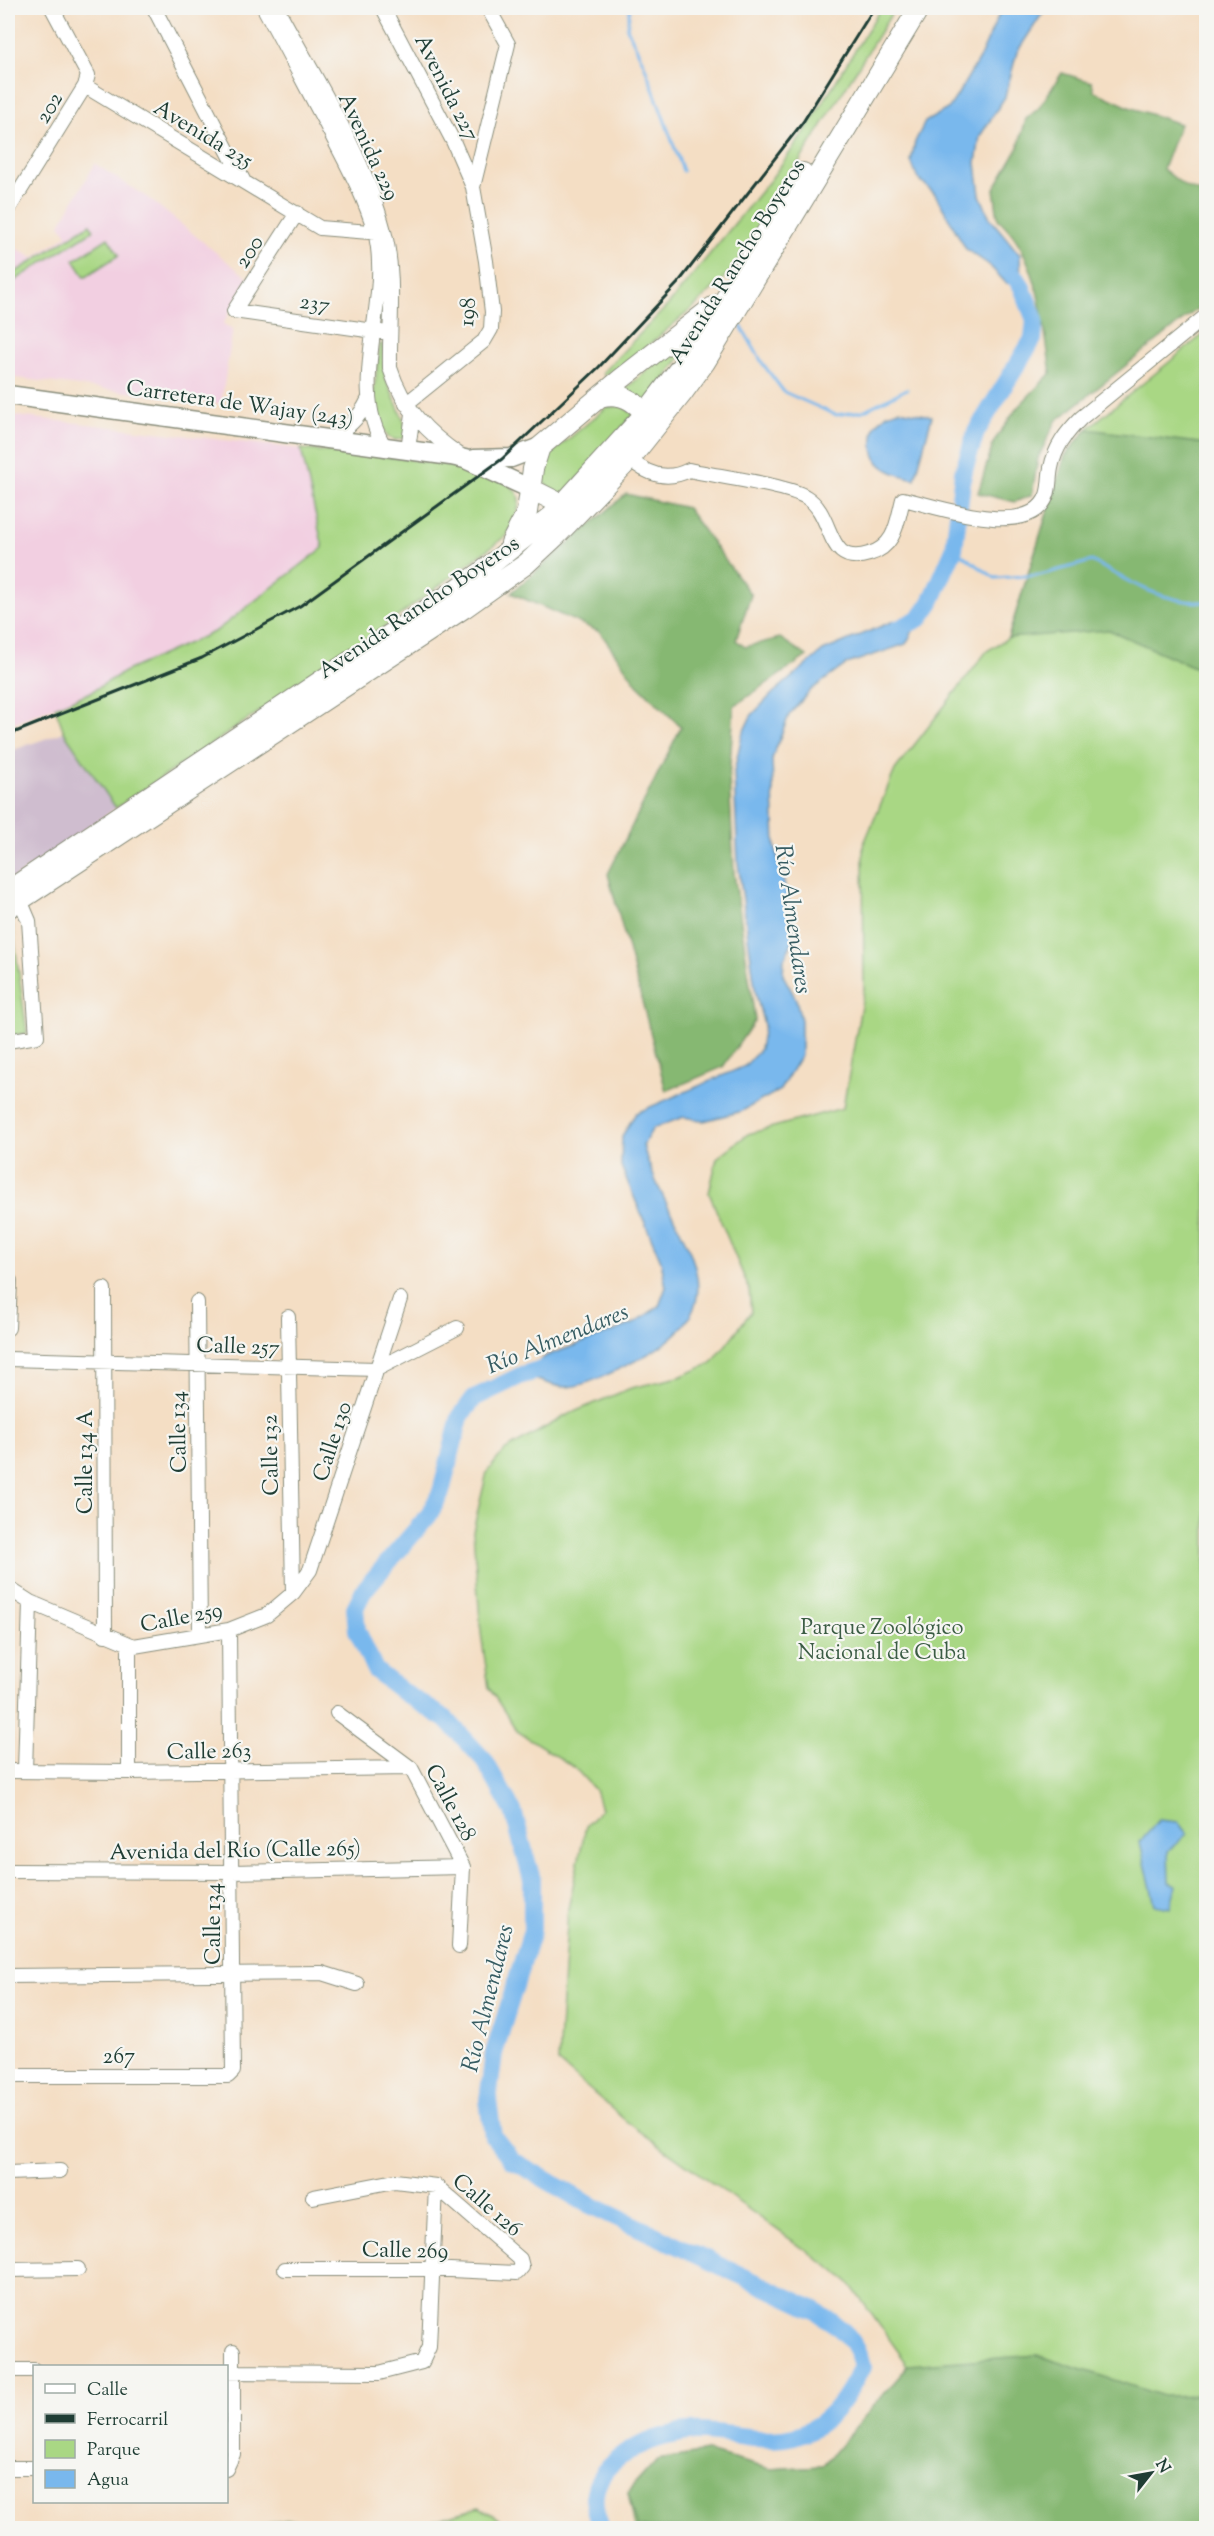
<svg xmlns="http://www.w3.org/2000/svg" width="1214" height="2536" viewBox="0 0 1214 2536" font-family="'Sorts Mill Goudy',serif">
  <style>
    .built { fill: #f2cfe1 }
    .industrial { fill: #cfbdcf }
    .green { fill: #a9d784; stroke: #648a5c; stroke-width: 1.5 }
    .forest { fill: #86b872; stroke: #527a53; stroke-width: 1.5 }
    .water { fill: #79b8ed; stroke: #4c7a90; stroke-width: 1.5 }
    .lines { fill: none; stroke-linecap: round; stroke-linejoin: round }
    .stream { stroke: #79b8ed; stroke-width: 3 }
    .river { stroke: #79b8ed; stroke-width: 18 }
    .minor-casing { stroke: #8a8e7c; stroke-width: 16 }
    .major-casing { stroke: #8a8e7c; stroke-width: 21 }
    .highway-casing { stroke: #8a8e7c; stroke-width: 22 }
    .minor { stroke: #fff; stroke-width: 14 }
    .major { stroke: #fff; stroke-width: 18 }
    .highway { stroke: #fff; stroke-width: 20 }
    .rail { stroke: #1f3d34; stroke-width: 3 }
    .labels { text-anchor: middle; stroke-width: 4.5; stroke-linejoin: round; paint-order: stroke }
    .street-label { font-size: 22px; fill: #1f3d34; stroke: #f6f6f2 }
    .park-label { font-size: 22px; fill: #3b5c44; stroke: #f6f6f2 }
    .water-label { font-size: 24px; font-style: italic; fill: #365c62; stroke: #f6f6f2 }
  </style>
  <rect width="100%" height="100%" fill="#f6f6f2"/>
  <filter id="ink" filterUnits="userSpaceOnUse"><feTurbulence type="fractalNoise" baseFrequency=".0167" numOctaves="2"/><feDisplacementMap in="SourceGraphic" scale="12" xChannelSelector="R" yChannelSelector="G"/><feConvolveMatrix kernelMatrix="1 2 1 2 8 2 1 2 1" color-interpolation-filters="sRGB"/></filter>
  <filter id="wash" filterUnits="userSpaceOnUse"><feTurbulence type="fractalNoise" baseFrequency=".008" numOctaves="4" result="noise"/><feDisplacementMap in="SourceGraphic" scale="24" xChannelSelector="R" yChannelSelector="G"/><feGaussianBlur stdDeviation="1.35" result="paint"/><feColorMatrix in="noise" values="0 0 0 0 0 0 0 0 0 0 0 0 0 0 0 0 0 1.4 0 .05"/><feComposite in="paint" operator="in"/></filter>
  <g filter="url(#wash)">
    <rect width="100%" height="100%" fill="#f4dec4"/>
    <path class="built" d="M95 164 151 200 249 279 223 324 233 329 221 404 8 377V243L33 258 67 235 60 224Z
      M8 415 301 449 323 548 216 631 124 672 91 692 8 725Z"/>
    <path class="industrial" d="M64 732 116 808 8 882V752Z"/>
    <path class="green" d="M881 8H895L732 270 695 306 632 359 604 376 603 372 669 304 771 179 804 133Z
      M90 224 94 230 8 285V277Z
      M108 238 119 255 85 277 74 260Z
      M1206 332V2528H635L628 2492 657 2460 707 2452 770 2469 822 2466 896 2385 908 2365 847 2280 627 2122 558 2062 568 1909 586 1826 601 1809 595 1790 574 1767 517 1731 489 1688 481 1633 473 1531 487 1472 504 1451 569 1414 631 1388 679 1377 712 1363 751 1312 749 1289 709 1193 717 1158 748 1134 843 1108 864 989 863 846 895 770 987 651 1008 638 1065 456 1087 429Z
      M686 342 689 345 648 404 623 391 680 343Z
      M380 344H383L385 377 407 428 404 438 396 440 388 437 372 407Z
      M622 406 634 414 561 499 541 480V473L546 458 607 407Z
      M301 449C347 454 482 460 513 488 527 501 513 522 507 535L368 639 116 808 64 732 55 707 91 692 124 672 216 631 323 548Z
      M12 923 27 1033 8 1036V926Z
      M479 2507 514 2528H244L286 2520 413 2527Z"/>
    <path class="forest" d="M1062 73 1092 82 1094 91 1129 107 1180 124 1163 169 1186 187 1206 194V302L1056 421 1038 458 1032 495 1015 502 978 493 994 441 1017 408 1051 373C1043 322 1039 254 998 219L994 189 1018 148 1026 119 1039 108Z
      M1087 429 1206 444V672L1109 630 1008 638 1065 456Z
      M626 494 687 508 751 595 736 640 745 647 780 638 807 656 734 706 729 779 734 873 755 1020 723 1067 666 1091 608 874 681 727 637 684 600 632 511 593Z
      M1037 2355 1163 2396 1200 2395 1206 2404V2528H638L628 2492 657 2460 707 2452 770 2469 822 2466 909 2365Z"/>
    <path class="water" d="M1002 8H1046L1017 52 1005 97 980 136 976 163 980 195 990 218 1020 255 1021 285 1006 283 988 264 966 249 935 194 917 177 911 161 915 142 925 122 949 108 958 94 980 57Z
      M899 410 932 416 915 479C882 472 866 461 875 426L887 414Z
      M920 618 906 644 847 664 811 690 789 715 772 759 775 846 794 923V939L784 959 783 975 796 999 801 1020V1055L780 1090 742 1111 704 1121 684 1117 653 1128 643 1145C665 1233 759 1299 635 1361 617 1370 587 1386 567 1387 554 1388 535 1378 522 1375L546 1356 633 1324 659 1306 666 1287 661 1261 621 1166 622 1136 636 1113 745 1066 760 1049 764 1025 756 995 738 863 734 772 742 735 751 716 773 693 823 651 891 622Z
      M1159 1820 1178 1822 1187 1834 1168 1851 1169 1883 1176 1886 1170 1908 1155 1905 1140 1842Z"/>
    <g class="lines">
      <path class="stream" d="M630 8 627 28 644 64 683 171
        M741 326 763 364 784 392 836 415 863 411 907 389
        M954 549 995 578 1040 575 1092 561C1127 581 1165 604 1206 602
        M598 2528 601 2527"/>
      <path class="river" d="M898 629 920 618 931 602 954 549 963 473 976 432 1033 339 1035 320 1021 285 1006 267
        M546 1368 522 1375 474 1398 460 1417 441 1492 429 1515 364 1590 355 1608 357 1630 375 1670 404 1693 446 1719 484 1760 513 1811 532 1880V1931L494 2053 488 2100 493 2136 512 2160 586 2203 815 2310C840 2328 855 2335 862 2367 849 2391 837 2415 811 2429 772 2452 722 2426 680 2433 650 2438 600 2458 595 2493 593 2506 597 2517 601 2528"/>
    </g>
  </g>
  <g filter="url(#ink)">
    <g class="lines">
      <g class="minor-casing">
        <path id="minor" d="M52 8 88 75 85 86 320 228 382 233
          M154 8 244 182
          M264 8C285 46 305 85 326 124 344 159 364 194 375 232 393 301 345 385 385 447
          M277 8C315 79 363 152 384 231 396 275 389 323 390 368 403 408 427 433 461 456
          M383 8 453 141 473 187 486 261 492 312 491 329 484 341 406 404
          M473 187 508 44 488 8
          M8 210 85 86
          M297 213 234 311 381 332
          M330 440C346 429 360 418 368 400
          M408 449 413 414
          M630 459C647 475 668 481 689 470 715 476 786 485 806 497 836 515 824 568 869 554 896 546 897 522 903 499 936 506 1031 541 1047 495 1050 487 1049 477 1051 468 1055 447 1066 433 1081 418L1206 316
          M8 1041 37 1036 29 921 20 900
          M104 1289 105 1635
          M197 1302 200 1634
          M288 1317 293 1593
          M8 1328 10 1281
          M8 1359 377 1369 457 1328
          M8 1588 30 1602 134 1646 229 1630 267 1615 293 1593 310 1570 400 1299
          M337 1713 411 1768 463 1867 459 1946
          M8 1771 129 1772 411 1768
          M25 1771 30 1602
          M129 1772V1645
          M8 1871 233 1872 463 1867
          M8 1976 322 1973 357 1984
          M8 2076H228L233 2071 229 1630
          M8 2173 60 2171
          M285 2269H428L517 2273 522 2267 520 2259 436 2186 395 2181 313 2197
          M8 2270 78 2269
          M8 2370H34
          M226 2372 379 2373 422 2362 429 2347 436 2186
          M8 2468H34
          M226 2469 233 2454V2351"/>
      </g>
      <g class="major-casing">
        <path id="major" d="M8 395 451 456 465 459 531 489
          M473 459 511 458 540 447"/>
      </g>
      <g class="highway-casing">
        <path id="highway" d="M600 397C621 391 646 403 646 427
          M531 489 563 505 575 506
          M511 543 527 512 533 469 540 447 621 379 713 307
          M8 891 434 605 479 574 552 516 644 415 695 348 803 173
          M8 908 464 608 526 564 556 536 630 459 681 395 705 362 919 8"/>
      </g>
      <use href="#minor" class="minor"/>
      <use href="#major" class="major"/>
      <use href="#highway" class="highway"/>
      <path class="rail" d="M8 735 202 658 300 606 502 459 599 367 678 283 803 122 874 8"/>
    </g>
  </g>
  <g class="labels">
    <g class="street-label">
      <text transform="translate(448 87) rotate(63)" y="8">Avenida 227</text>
      <text transform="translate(48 107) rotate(-59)" y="8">202</text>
      <text transform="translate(204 133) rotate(31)" y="8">Avenida 235</text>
      <text transform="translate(370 146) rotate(65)" y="8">Avenida 229</text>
      <text transform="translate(248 251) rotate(-57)" y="8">200</text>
      <text transform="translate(736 261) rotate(-58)" y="8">Avenida Rancho Boyeros</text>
      <text transform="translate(315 302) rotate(8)" y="8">237</text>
      <text transform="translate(466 312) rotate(-86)" y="8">198</text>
      <text transform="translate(240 402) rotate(8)" y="8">Carretera de Wajay (243)</text>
      <text transform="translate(418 606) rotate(-34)" y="8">Avenida Rancho Boyeros</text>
      <text transform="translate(238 1345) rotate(2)" y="8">Calle 257</text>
      <text transform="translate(177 1432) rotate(-91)" y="8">Calle 134</text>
      <text transform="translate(331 1441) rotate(-72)" y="8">Calle 130</text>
      <text transform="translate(269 1455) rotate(-91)" y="8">Calle 132</text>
      <text transform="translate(84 1462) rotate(-90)" y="8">Calle 134 A</text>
      <text transform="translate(181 1616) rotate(-11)" y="8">Calle 259</text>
      <text transform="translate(209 1750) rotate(-1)" y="8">Calle 263</text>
      <text transform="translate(452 1802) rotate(62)" y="8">Calle 128</text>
      <text transform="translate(235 1849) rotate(-1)" y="8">Avenida del Río (Calle 265)</text>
      <text transform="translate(212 1924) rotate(-90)" y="8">Calle 134</text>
      <text x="119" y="2063">267</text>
      <text transform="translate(488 2204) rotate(41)" y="8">Calle 126</text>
      <text transform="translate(405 2249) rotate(1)" y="8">Calle 269</text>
    </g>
    <g class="park-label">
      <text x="882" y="1634">Parque Zoológico<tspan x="882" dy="25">Nacional de Cuba</tspan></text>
    </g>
    <g class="water-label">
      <text transform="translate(794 919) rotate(82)" y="8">Río Almendares</text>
      <text transform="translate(557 1338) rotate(-22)" y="8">Río Almendares</text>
      <text transform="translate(487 1998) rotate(-76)" y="8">Río Almendares</text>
    </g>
  </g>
  <rect width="1214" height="2536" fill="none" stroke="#f6f6f2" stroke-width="30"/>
  <rect x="33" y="2365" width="195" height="138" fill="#f6f6f2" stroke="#a0aca6" stroke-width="1.5"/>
  <rect x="45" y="2384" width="30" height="9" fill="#ffffff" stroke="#a0aca6" stroke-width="1.5"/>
  <text x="87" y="2395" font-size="18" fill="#1f3d34">Calle</text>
  <rect x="45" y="2414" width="30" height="9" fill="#1f3d34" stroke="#a0aca6" stroke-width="1.5"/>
  <text x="87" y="2425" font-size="18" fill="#1f3d34">Ferrocarril</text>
  <rect x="45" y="2440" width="30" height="18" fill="#a9d784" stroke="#a0aca6" stroke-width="1.5"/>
  <text x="87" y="2455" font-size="18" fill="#1f3d34">Parque</text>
  <rect x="45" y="2470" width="30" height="18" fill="#79b8ed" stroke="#a0aca6" stroke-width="1.5"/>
  <text x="87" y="2485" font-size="18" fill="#1f3d34">Agua</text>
  <g transform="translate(1151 2473) rotate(59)" stroke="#f6f6f2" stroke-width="4.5" paint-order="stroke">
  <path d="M0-4.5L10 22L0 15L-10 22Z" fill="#1f3d34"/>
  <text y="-9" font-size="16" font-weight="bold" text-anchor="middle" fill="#1f3d34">N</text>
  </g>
</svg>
